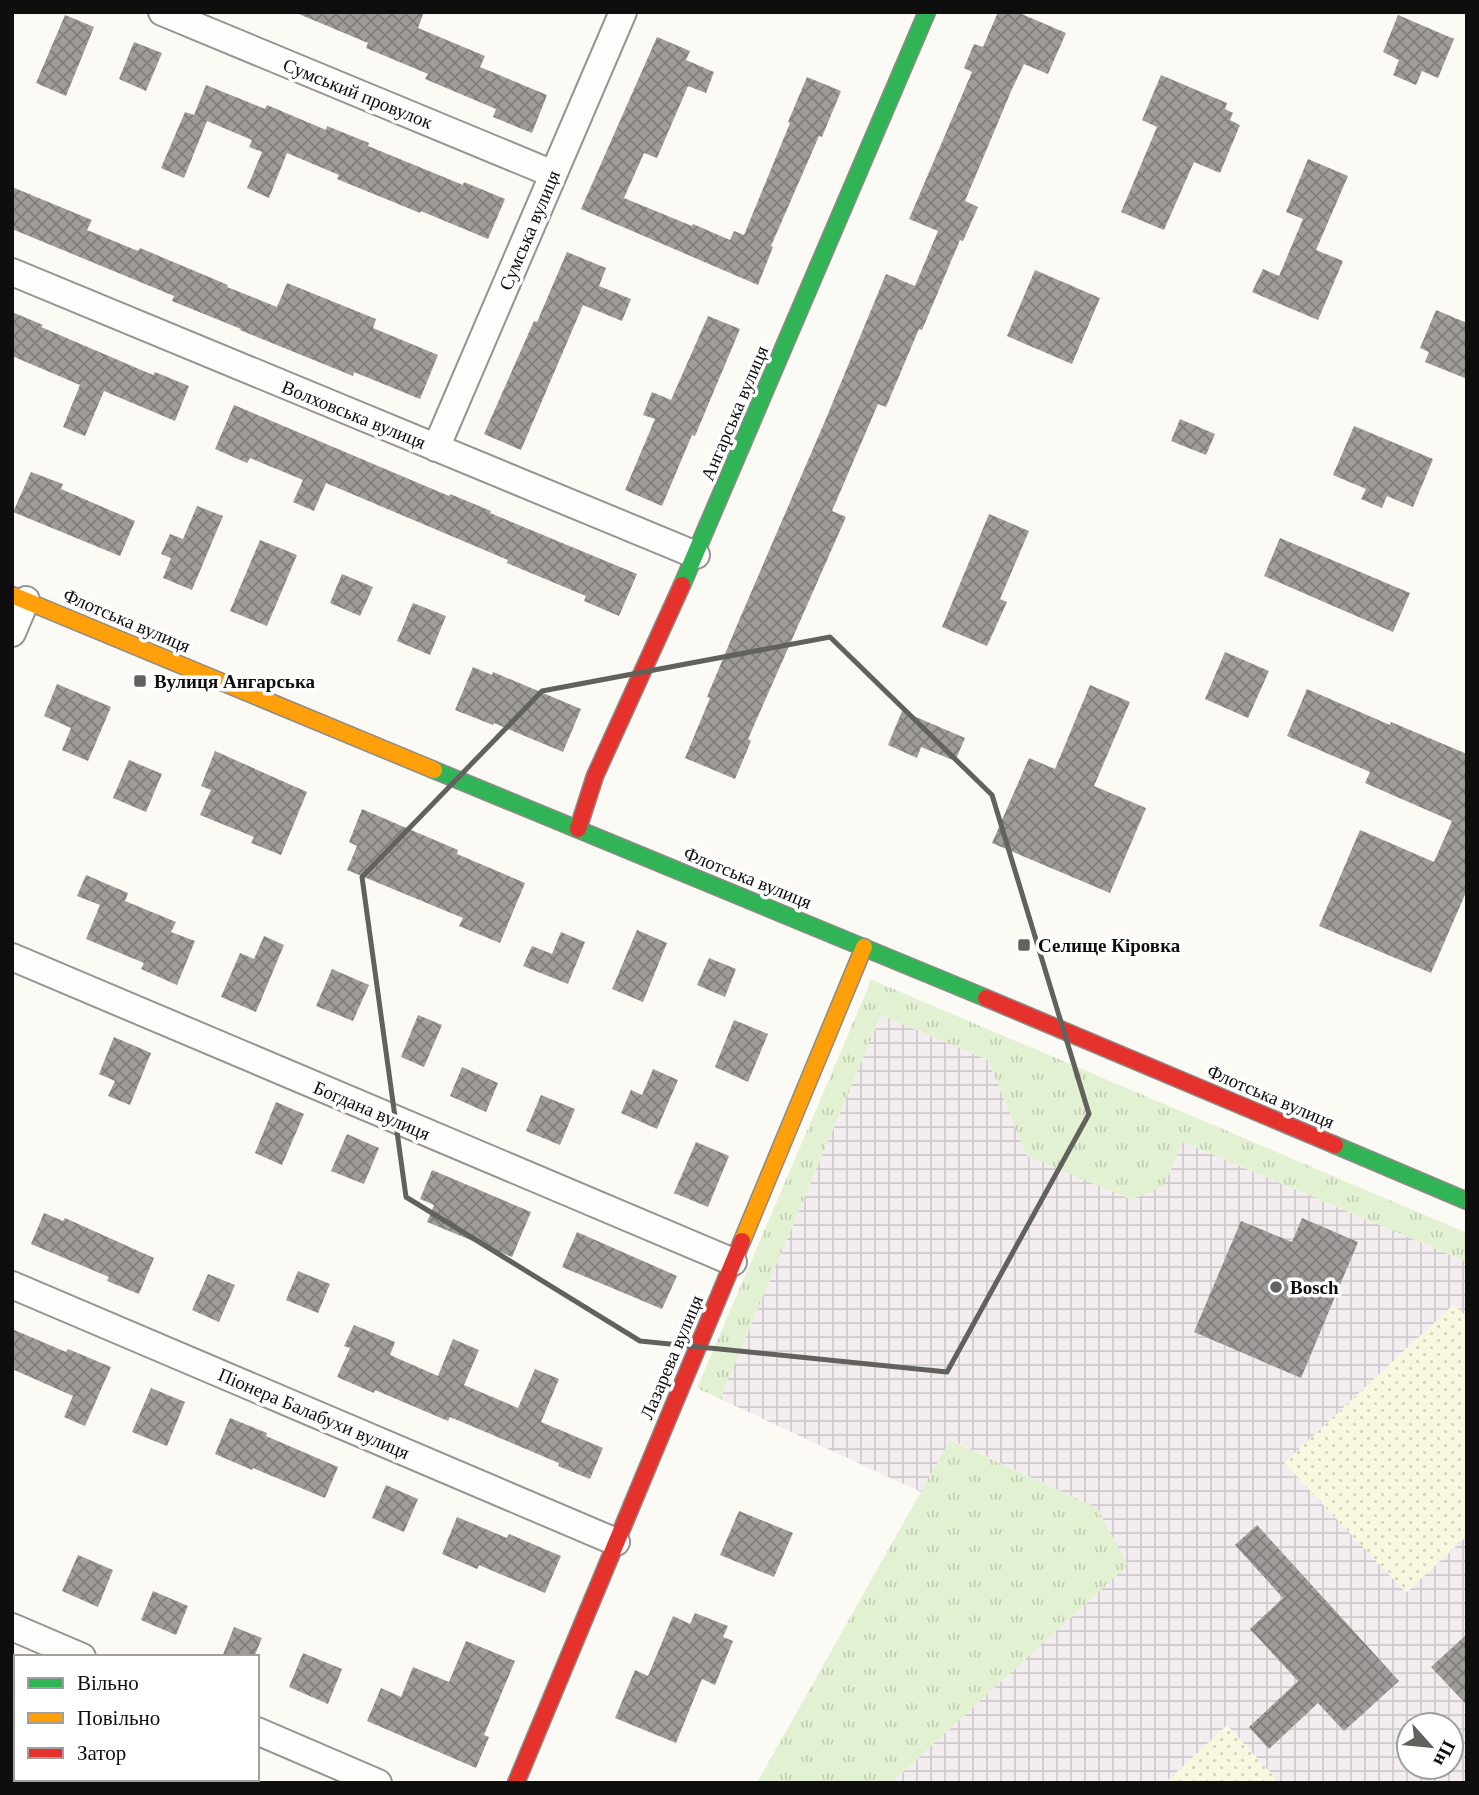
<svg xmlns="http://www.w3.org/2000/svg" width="1479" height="1795" viewBox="0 0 1479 1795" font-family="Georgia,serif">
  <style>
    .industrial { fill: url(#industrial-grid); fill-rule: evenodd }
    .farmland { fill: url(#farmland-dots) }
    .grass { fill: url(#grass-tufts) }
    .building { fill: url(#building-cross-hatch) }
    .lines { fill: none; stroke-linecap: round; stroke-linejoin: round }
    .street-casing { stroke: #959492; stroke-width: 30 }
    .fast-casing { stroke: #8c8b88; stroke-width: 19 }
    .slow-casing { stroke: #8c8b88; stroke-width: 19 }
    .jam-casing { stroke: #8c8b88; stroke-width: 19 }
    .street { stroke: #fffefd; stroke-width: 26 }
    .fast { stroke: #30b455; stroke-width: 16 }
    .slow { stroke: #ff9f0a; stroke-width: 16 }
    .jam { stroke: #e5322d; stroke-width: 16 }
    .marked { fill: none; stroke: #61615e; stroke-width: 5; stroke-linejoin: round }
    .poi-dot { fill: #61615e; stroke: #fff; stroke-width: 2.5 }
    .labels { text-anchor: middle; stroke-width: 7; stroke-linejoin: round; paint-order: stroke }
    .street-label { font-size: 19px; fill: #0e0e0e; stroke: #fff }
    .poi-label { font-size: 19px; font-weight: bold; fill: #0e0e0e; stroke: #fff; text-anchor: start }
  </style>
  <defs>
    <pattern id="industrial-grid" width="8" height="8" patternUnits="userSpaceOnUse" patternTransform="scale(1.75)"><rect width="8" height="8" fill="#f3edf0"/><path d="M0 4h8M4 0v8" fill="none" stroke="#cfcacd"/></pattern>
    <pattern id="farmland-dots" width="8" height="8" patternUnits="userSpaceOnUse" patternTransform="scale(1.75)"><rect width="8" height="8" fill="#f8f7e0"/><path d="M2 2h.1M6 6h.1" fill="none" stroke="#d3d3bf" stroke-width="1.8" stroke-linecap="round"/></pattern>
    <pattern id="grass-tufts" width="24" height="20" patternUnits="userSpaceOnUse" patternTransform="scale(1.75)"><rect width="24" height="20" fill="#e3f1d3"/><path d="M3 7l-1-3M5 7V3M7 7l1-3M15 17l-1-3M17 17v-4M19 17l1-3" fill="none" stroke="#c2cdb4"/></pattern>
    <pattern id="building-cross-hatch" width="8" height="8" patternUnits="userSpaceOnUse" patternTransform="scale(1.75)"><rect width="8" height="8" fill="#9f9c99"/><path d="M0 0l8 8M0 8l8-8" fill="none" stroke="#807e7b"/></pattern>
  </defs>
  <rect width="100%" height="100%" fill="#fcfaf4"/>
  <path class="industrial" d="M881 1015 988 1060 1027 1156 1163 1187 1183 1142 1467 1262V1783H891L1127 1565 1097 1508 951 1440 921 1492 720 1399ZM1409 1725H1451V1767H1409Z"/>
  <path class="farmland" d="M1454 1304 1467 1318V1536L1406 1593 1284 1463Z
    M1227 1725 1280 1783H1165Z"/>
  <path class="grass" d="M870 979 1467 1233V1262L1183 1142 1163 1187 1132 1200 1027 1156 988 1060 881 1015 720 1399 697 1388 868 988Z
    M950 1440 1097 1508 1128 1565 891 1783H757Z"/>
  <path class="building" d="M294 12H424L418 28 485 56 480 67 547 95 532 133 493 117 496 109 425 79 428 74 366 48 368 43Z
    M998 12H1017L1066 33 1048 74 1024 64 1012 89 965 201 978 207 963 241 960 240 922 330 919 329 886 407 878 404 832 511 846 517 748 739 751 741 735 779 685 758 710 698 707 697 740 618 825 421 886 274 915 286 938 231 909 219 972 72 964 68 974 44 983 47Z
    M65 15 94 27 66 96 36 83Z
    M1398 15 1454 39 1438 78 1422 71 1416 85 1393 75 1399 60 1383 52Z
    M657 37 690 51 686 60 714 72 706 93 688 86 657 158 644 153 624 198 692 226 693 224 730 240 734 231 744 235 790 123 788 122 807 77 841 91 822 137 819 136 771 246 773 247 758 285 581 209Z
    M134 42 162 53 146 91 119 79Z
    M1161 75 1227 103 1225 109 1233 113 1230 120 1240 125 1220 173 1194 162 1164 230 1121 212 1157 127 1142 120Z
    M206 85 265 109 267 105 326 130 327 126 369 143 368 146 463 185 464 182 505 199 488 239 421 211 420 213 337 179 339 175 287 153 269 198 247 188 262 152 249 147 252 140 207 121 184 178 161 168 185 112 194 115Z
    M1308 159 1348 176 1316 250 1343 261 1318 320 1252 292 1263 269 1279 276 1303 219 1286 212Z
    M12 187 92 220 87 230 138 251 140 248 228 285 227 287 277 307 287 283 376 319 373 328 438 355 420 399 354 372 353 376 240 330 241 329 172 301 174 296 12 229Z
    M567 252 606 268 599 286 631 299 622 321 583 305 521 450 484 434 534 321 537 322Z
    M1035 270 1100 298 1072 364 1007 336Z
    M1436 310 1467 323V379L1425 362 1429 352 1420 348Z
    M12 312 43 325 41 327 153 375 155 372 189 386 175 421 104 391 85 436 63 427 80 385 12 356Z
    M708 316 740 329 695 436 692 435 662 506 625 490 655 419 643 415 652 392 671 400Z
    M234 405 449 496 450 494 491 511 490 513 637 574 619 616 584 601 586 596 507 563 508 560 326 483 314 511 293 502 303 480 250 458 247 463 215 449Z
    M1180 419 1215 434 1206 455 1171 441Z
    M1354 426 1433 459 1413 507 1387 496 1382 508 1361 499 1366 489 1333 475Z
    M31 472 63 484 61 489 135 521 120 556 13 512Z
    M197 506 223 516 192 590 163 578 171 558 161 554 170 534 183 539Z
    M989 514 1029 531 1000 599 1007 602 987 646 942 627Z
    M1280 538 1410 593 1393 632 1264 576Z
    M260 540 297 555 267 626 230 611Z
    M342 574 373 587 360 616 330 603Z
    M413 603 446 616 430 655 397 641Z
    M1225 652 1269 671 1248 718 1205 699Z
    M473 667 492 675 493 672 581 709 563 752 494 723 493 725 455 710Z
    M57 684 111 707 88 761 62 750 71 728 44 716Z
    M1090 685 1130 702 1094 786 1146 808 1110 893 992 843 1029 758 1055 769Z
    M1307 689 1390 725 1391 722 1467 754V890L1431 973 1319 926 1360 830 1434 862 1452 821 1365 783 1370 772 1287 736Z
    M902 711 965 738 955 761 921 747 917 758 888 745Z
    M215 751 307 792 281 855 251 843 254 837 200 815 211 790 201 786Z
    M129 760 162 774 146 812 113 798Z
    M362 809 458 850 457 854 525 883 500 943 459 926 463 918 347 870 357 846 349 842Z
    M86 875 128 893 125 901 176 922 171 932 195 941 177 985 141 969 144 963 86 939 100 905 77 896Z
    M637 930 667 943 643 1002 612 989Z
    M561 932 585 942 568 984 523 966 532 946 552 954Z
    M264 936 284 945 256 1012 221 997 240 953 254 959Z
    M709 958 736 969 725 997 697 985Z
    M332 969 369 985 353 1021 316 1006Z
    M418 1015 442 1025 424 1067 401 1057Z
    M734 1020 768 1034 748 1082 715 1067Z
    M114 1037 151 1053 130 1105 108 1096 115 1081 99 1074Z
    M462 1067 498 1083 486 1112 450 1096Z
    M653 1069 678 1080 657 1129 621 1113 631 1090 642 1095Z
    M541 1095 575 1109 560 1145 526 1131Z
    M276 1102 304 1114 282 1165 255 1153Z
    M347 1134 379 1148 364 1184 331 1171Z
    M696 1142 729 1156 708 1207 674 1193Z
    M432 1170 531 1212 512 1257 427 1222 434 1205 420 1199Z
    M44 1213 63 1221 65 1218 154 1258 139 1294 107 1281 109 1277 31 1244Z
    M1302 1218 1358 1242 1301 1378 1194 1332 1241 1221 1292 1242Z
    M577 1232 677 1276 662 1309 562 1267Z
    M298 1271 330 1284 318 1313 286 1300Z
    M208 1274 235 1285 219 1322 192 1310Z
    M354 1325 395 1342 390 1355 438 1376 453 1339 479 1350 464 1385 518 1408 535 1369 559 1379 541 1422 603 1448 590 1479 558 1466 559 1463 450 1417 448 1421 375 1390 374 1393 337 1377 350 1348 344 1346Z
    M12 1329 66 1352 68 1349 111 1367 85 1426 64 1417 73 1396 12 1369Z
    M151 1388 185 1402 167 1446 132 1432Z
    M230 1418 267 1433 266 1436 338 1467 325 1498 253 1468 252 1470 215 1454Z
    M386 1485 418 1499 404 1532 372 1518Z
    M739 1511 793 1533 774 1577 720 1555Z
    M457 1517 507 1538 509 1534 561 1556 545 1593 479 1565 477 1569 442 1554Z
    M1257 1525 1399 1681 1344 1731 1318 1703 1269 1749 1249 1727 1298 1681 1250 1629 1283 1598 1235 1545Z
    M78 1555 113 1570 98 1607 62 1591Z
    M153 1591 188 1606 176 1635 141 1620Z
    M695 1613 728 1626 723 1637 733 1641 715 1685 702 1679 676 1743 615 1718 635 1670 648 1676 673 1616 690 1624Z
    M234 1627 262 1638 254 1657H222Z
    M1467 1634V1705L1431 1667Z
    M466 1641 515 1661 484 1735 489 1737 476 1768 367 1721 381 1688 401 1697 413 1667 449 1682Z
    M303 1653 342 1669 328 1704 289 1687Z"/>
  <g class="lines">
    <g class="street-casing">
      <path id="street" d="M162 12 553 174
        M12 272 696 555
        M436 448 623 12
        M12 633 26 600
        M12 957 733 1262
        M12 1285 616 1542
        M12 1627 82 1657
        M257 1731 378 1783
        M191 1783 192 1779"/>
    </g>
    <g class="fast-casing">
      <path id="fast" d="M682 585 927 12
        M434 770 986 998
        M1335 1145 1467 1201"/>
    </g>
    <g class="slow-casing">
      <path id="slow" d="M12 595 434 770
        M742 1241 864 947"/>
    </g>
    <g class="jam-casing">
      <path id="jam" d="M578 829 595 776 682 585
        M986 998 1335 1145
        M516 1783 742 1241"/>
    </g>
    <use href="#street" class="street"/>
    <use href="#fast" class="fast"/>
    <use href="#slow" class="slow"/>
    <use href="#jam" class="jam"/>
  </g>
  <path class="marked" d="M830 637 992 795 1089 1114 947 1372 640 1341 406 1197 362 877 542 691Z"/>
  <g class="poi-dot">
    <rect x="133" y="674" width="14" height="14" rx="3.5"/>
    <rect x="1017" y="938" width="14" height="14" rx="3.5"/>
    <circle cx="1276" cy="1287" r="7"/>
  </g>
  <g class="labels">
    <g class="street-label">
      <text transform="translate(358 93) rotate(22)" y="7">Сумський провулок</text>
      <text transform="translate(529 230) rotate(-67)" y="7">Сумська вулиця</text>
      <text transform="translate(734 413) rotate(-67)" y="7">Ангарська вулиця</text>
      <text transform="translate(354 414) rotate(22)" y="7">Волховська вулиця</text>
      <text transform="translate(127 620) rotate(23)" y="7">Флотська вулиця</text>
      <text transform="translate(748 877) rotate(22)" y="7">Флотська вулиця</text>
      <text transform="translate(1271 1096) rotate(23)" y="7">Флотська вулиця</text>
      <text transform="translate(372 1110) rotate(23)" y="7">Богдана вулиця</text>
      <text transform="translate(671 1357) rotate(-67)" y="7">Лазарева вулиця</text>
      <text transform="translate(314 1413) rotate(23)" y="7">Піонера Балабухи вулиця</text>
    </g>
    <g class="poi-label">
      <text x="154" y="688">Вулиця Ангарська</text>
      <text x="1038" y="952">Селище Кіровка</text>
      <text x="1290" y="1294">Bosch</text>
    </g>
  </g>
  <rect width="1479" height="1795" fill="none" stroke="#0e0e0e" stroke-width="28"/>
  <rect x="14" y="1655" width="245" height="126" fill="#ffffff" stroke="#9f9f9f" stroke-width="2"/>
  <rect x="28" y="1678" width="35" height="10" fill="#30b455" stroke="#9f9f9f" stroke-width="2"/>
  <text x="77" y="1690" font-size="21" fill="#0e0e0e">Вільно</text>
  <rect x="28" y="1713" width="35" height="10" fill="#ff9f0a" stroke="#9f9f9f" stroke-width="2"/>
  <text x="77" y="1725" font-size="21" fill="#0e0e0e">Повільно</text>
  <rect x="28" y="1748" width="35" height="10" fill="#e5322d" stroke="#9f9f9f" stroke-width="2"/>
  <text x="77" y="1760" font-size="21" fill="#0e0e0e">Затор</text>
  <g transform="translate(1430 1746) rotate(117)"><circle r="33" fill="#ffffff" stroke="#9f9f9f" stroke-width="2"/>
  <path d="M0-5L12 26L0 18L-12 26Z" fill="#61615e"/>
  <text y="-10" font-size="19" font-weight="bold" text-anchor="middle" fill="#0e0e0e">Пн</text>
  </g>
</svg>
